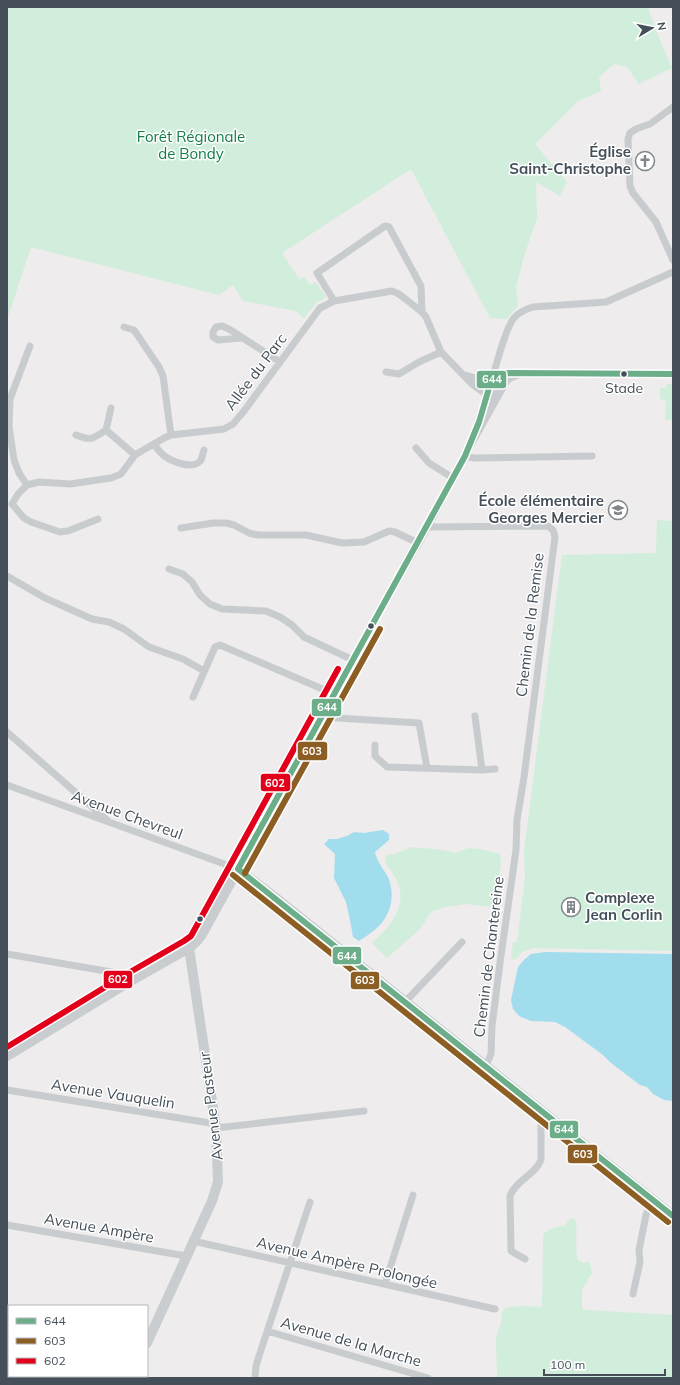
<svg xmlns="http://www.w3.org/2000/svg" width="680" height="1385" viewBox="0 0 680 1385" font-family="Mulish,sans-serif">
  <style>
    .green { fill: #d0eedb }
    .water { fill: #a2dded }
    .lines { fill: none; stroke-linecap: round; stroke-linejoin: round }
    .street { stroke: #c9ccce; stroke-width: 7 }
    .secondary { stroke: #c9cdd0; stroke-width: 10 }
    .bus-1-casing { stroke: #fff; stroke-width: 9 }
    .bus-2-casing { stroke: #fff; stroke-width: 9 }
    .bus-3-casing { stroke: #fff; stroke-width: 9 }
    .bus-1 { stroke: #6cae89; stroke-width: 6 }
    .bus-2 { stroke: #8d5e24; stroke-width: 6 }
    .bus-3 { stroke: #e2001a; stroke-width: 6 }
    .bus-dot { fill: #444f59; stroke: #fff; stroke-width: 1.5 }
    .labels { text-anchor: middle; stroke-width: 3; stroke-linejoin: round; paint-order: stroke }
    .bus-label { font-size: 14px; fill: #444f59; stroke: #fff }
    .park-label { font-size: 15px; fill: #137c48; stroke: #fff }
    .poi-label { font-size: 15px; font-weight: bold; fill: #444f59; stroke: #fff; text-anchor: end }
    .street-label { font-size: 15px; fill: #444f59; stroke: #fff }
    .line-badge { stroke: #fff; stroke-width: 1.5 }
    .badge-label { font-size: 11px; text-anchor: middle; font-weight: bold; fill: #fff }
  </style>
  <rect width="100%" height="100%" fill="#eeecec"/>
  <path class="green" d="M7 7H648L657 33 672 68 639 84 627 67 614 64 599 77 601 91 578 101 535 144 567 182 560 196 536 182 537 218 524 256 516 287 518 306 506 319 490 318 411 169 282 253 299 279 304 277 310 285 315 282 326 297 316 303 304 318 295 311 243 301 233 285 219 295 31 247 7 320Z
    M667 384H673V420H665L666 400 660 399V388H666Z
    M657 520 673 521V951L533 948 522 952 515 960 511 958 513 942H517L525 878 524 851 562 555 656 553Z
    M411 847 443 850 456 853 468 848 479 849 500 854 501 863 495 902 491 907 467 904 445 907 431 912 420 929 387 958 372 943C387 930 404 911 400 890 398 880 391 870 385 863L386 855 395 854Z
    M572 1218 576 1220C577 1227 575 1256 578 1260 579 1261 582 1262 583 1263L588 1262 590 1263 592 1273 582 1290V1308L585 1310 673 1315V1378H497L496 1337 501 1323 502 1312 504 1309 509 1307 522 1306 540 1307 542 1305 543 1239 544 1233 553 1228 565 1226 568 1221Z"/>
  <path class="water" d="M383 830 389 834V840L375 852C377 862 383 868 388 877 395 893 392 913 379 926 373 932 366 936 359 941L353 937 350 920 346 902 334 878 335 854 324 844 329 839H337L347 836 354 832 364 833Z
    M545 952 673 954V1101L664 1100 653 1094 647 1087 640 1085 611 1063 603 1055 565 1027 555 1022 531 1021 519 1016 513 1009 511 1000 518 967 524 960 531 954Z"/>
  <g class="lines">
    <path class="street" d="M673 107 650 124 636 129 630 133 628 139 630 186 633 193 656 222 673 260
      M334 301 317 273 385 226 389 227 421 286 422 312
      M124 327 134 330 159 367 163 376 171 435
      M242 338 218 340 213 337V332L216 327 222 326 229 329 280 362
      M386 372 399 374 419 362 441 352
      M464 375 475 378H492L498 383 491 403
      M506 382C499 379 497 376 495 369 499 356 506 327 514 318 519 312 526 309 533 307L606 302 673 272
      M476 428 492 378 496 374H673
      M106 430 135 455
      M76 435C91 441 93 439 106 430L111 408
      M154 444C156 447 159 451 162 454 170 461 193 471 201 460 202 458 203 453 204 450
      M416 448 429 463 453 478
      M465 456 474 458 592 456
      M27 485 19 473 14 460 9 426 10 399 30 346
      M98 519 68 531 60 532 31 522 24 518 12 504 18 494 27 485 39 482 70 484 111 478 121 474 135 455 164 438 171 435 224 429 233 424 244 411 320 308 334 301 392 291 399 294 422 312 426 317 441 352 473 385 487 395
      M428 527 548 526 553 530 555 537 524 777 517 820 516 850 500 963 492 1026 491 1054 486 1066
      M181 528 213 523H226L234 525 249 533 258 535H306L342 543 364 542 389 531 395 532 418 543
      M169 569 183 574 192 582 200 595 210 604 222 609 266 611 280 617 292 625 304 637 353 660
      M7 576 45 598 92 619 109 622 124 629 149 647 183 659 204 671
      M193 697 215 647 220 645 334 694
      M475 716 482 770
      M321 717 419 723 427 768
      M7 732 108 821
      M375 745V756L387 767 482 770 495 769
      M7 785 238 869 345 673 428 527 462 461 506 382 510 378 521 374
      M7 954 117 973 125 977 129 982
      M405 1002 462 942
      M7 1090 216 1124
      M216 1128 364 1111
      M7 1225 186 1256
      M193 1241 495 1309
      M525 1259 511 1251 510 1196C516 1180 535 1175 541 1160V1109
      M385 1284 413 1195
      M633 1294 640 1262 639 1250 646 1215 652 1200
      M267 1331 428 1378
      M7 1362H9
      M91 1376 103 1378
      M255 1378 256 1366 260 1353 310 1202"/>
    <path class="secondary" d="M7 1056 129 982 189 948 197 941 201 936 238 869 272 895 673 1216
      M147 1343 212 1201 218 1182 216 1128 189 948
      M131 1378 132 1376"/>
    <g class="bus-1-casing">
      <path id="bus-1" d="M238 869 465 456 479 422 492 378 496 374 512 373 673 374
        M238 869 673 1216"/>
    </g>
    <g class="bus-2-casing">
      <path id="bus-2" d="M245 873 380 629
        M233 875 668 1222"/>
    </g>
    <g class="bus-3-casing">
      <path id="bus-3" d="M7 1047 125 975 184 941 191 936 338 669"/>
    </g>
    <use href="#bus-1" class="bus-1"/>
    <use href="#bus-2" class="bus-2"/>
    <use href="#bus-3" class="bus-3"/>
  </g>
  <defs>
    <g id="church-ring" transform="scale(1)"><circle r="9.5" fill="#fff" stroke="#80868c" stroke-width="1.5"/><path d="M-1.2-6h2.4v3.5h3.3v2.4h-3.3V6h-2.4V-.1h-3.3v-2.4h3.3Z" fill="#80868c"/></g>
    <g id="school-ring" transform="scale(1)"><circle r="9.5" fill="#fff" stroke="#80868c" stroke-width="1.5"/><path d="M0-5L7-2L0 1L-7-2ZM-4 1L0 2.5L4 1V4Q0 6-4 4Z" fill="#80868c"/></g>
    <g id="building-ring" transform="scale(1)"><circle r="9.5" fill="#fff" stroke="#80868c" stroke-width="1.5"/><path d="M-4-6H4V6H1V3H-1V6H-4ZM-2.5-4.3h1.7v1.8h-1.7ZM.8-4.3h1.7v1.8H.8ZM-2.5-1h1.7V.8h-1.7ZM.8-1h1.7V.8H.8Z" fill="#80868c"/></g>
  </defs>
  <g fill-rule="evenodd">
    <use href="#church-ring" x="645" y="161"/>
    <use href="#school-ring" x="618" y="510"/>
    <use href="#building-ring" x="571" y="907"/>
  </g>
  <g class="bus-dot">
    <circle cx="624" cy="374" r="3.5"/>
    <circle cx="371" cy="626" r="3.5"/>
    <circle cx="200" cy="919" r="3.5"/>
  </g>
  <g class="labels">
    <g class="bus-label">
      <text x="624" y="393">Stade</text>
    </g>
    <g class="park-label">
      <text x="191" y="142">Forêt Régionale<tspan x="191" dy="17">de Bondy</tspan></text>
    </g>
    <g class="poi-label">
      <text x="631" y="157">Église<tspan x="631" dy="17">Saint-Christophe</tspan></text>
      <text x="604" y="506">École élémentaire<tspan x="604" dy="17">Georges Mercier</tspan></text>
      <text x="585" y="903" text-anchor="start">Complexe<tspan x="585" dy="17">Jean Corlin</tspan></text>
    </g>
    <g class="street-label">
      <text transform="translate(256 372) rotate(-53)" y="5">Allée du Parc</text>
      <text transform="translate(530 625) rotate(-83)" y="5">Chemin de la Remise</text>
      <text transform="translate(127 815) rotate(20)" y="5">Avenue Chevreul</text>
      <text transform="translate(489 957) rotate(-83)" y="5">Chemin de Chantereine</text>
      <text transform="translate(113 1094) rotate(9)" y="5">Avenue Vauquelin</text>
      <text transform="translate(211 1106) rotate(-97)" y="5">Avenue Pasteur</text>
      <text transform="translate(99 1228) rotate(10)" y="5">Avenue Ampère</text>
      <text transform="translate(347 1263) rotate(13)" y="5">Avenue Ampère Prolongée</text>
      <text transform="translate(351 1342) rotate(16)" y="5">Avenue de la Marche</text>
    </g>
  </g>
  <g class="line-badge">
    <rect x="476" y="370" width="31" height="19" rx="4" fill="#6cae89"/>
    <rect x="311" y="698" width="31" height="19" rx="4" fill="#6cae89"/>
    <rect x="297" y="741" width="31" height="20" rx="4" fill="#8d5e24"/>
    <rect x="260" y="773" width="31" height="19" rx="4" fill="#e2001a"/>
    <rect x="332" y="946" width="30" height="19" rx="4" fill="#6cae89"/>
    <rect x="103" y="970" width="30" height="19" rx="4" fill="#e2001a"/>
    <rect x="350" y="971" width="30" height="19" rx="4" fill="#8d5e24"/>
    <rect x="549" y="1120" width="30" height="19" rx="4" fill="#6cae89"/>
    <rect x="567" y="1144" width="31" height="20" rx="4" fill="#8d5e24"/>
  </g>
  <g class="badge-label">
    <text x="492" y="383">644</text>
    <text x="327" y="711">644</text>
    <text x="312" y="755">603</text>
    <text x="275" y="787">602</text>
    <text x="347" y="960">644</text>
    <text x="118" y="983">602</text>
    <text x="365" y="984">603</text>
    <text x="564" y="1133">644</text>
    <text x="583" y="1158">603</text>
  </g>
  <rect width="680" height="1385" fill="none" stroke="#444f59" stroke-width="16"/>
  <rect x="8" y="1305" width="140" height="72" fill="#ffffff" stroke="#b4b9bd"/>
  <rect x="16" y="1318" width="20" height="6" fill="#6cae89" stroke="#b4b9bd"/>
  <text x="44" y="1325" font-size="12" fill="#444f59">644</text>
  <rect x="16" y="1338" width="20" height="6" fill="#8d5e24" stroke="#b4b9bd"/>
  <text x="44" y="1345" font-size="12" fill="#444f59">603</text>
  <rect x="16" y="1358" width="20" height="6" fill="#e2001a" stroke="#b4b9bd"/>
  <text x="44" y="1365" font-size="12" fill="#444f59">602</text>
  <g transform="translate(652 28) rotate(80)" stroke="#ffffff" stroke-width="3" paint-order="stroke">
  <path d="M0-3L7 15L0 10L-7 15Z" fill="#444f59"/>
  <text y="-6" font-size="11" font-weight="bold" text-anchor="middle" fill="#444f59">N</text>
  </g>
  <path d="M544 1369v6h121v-6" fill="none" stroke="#444f59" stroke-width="2"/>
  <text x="550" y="1369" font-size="12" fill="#444f59" stroke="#ffffff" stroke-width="3" paint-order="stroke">100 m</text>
</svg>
